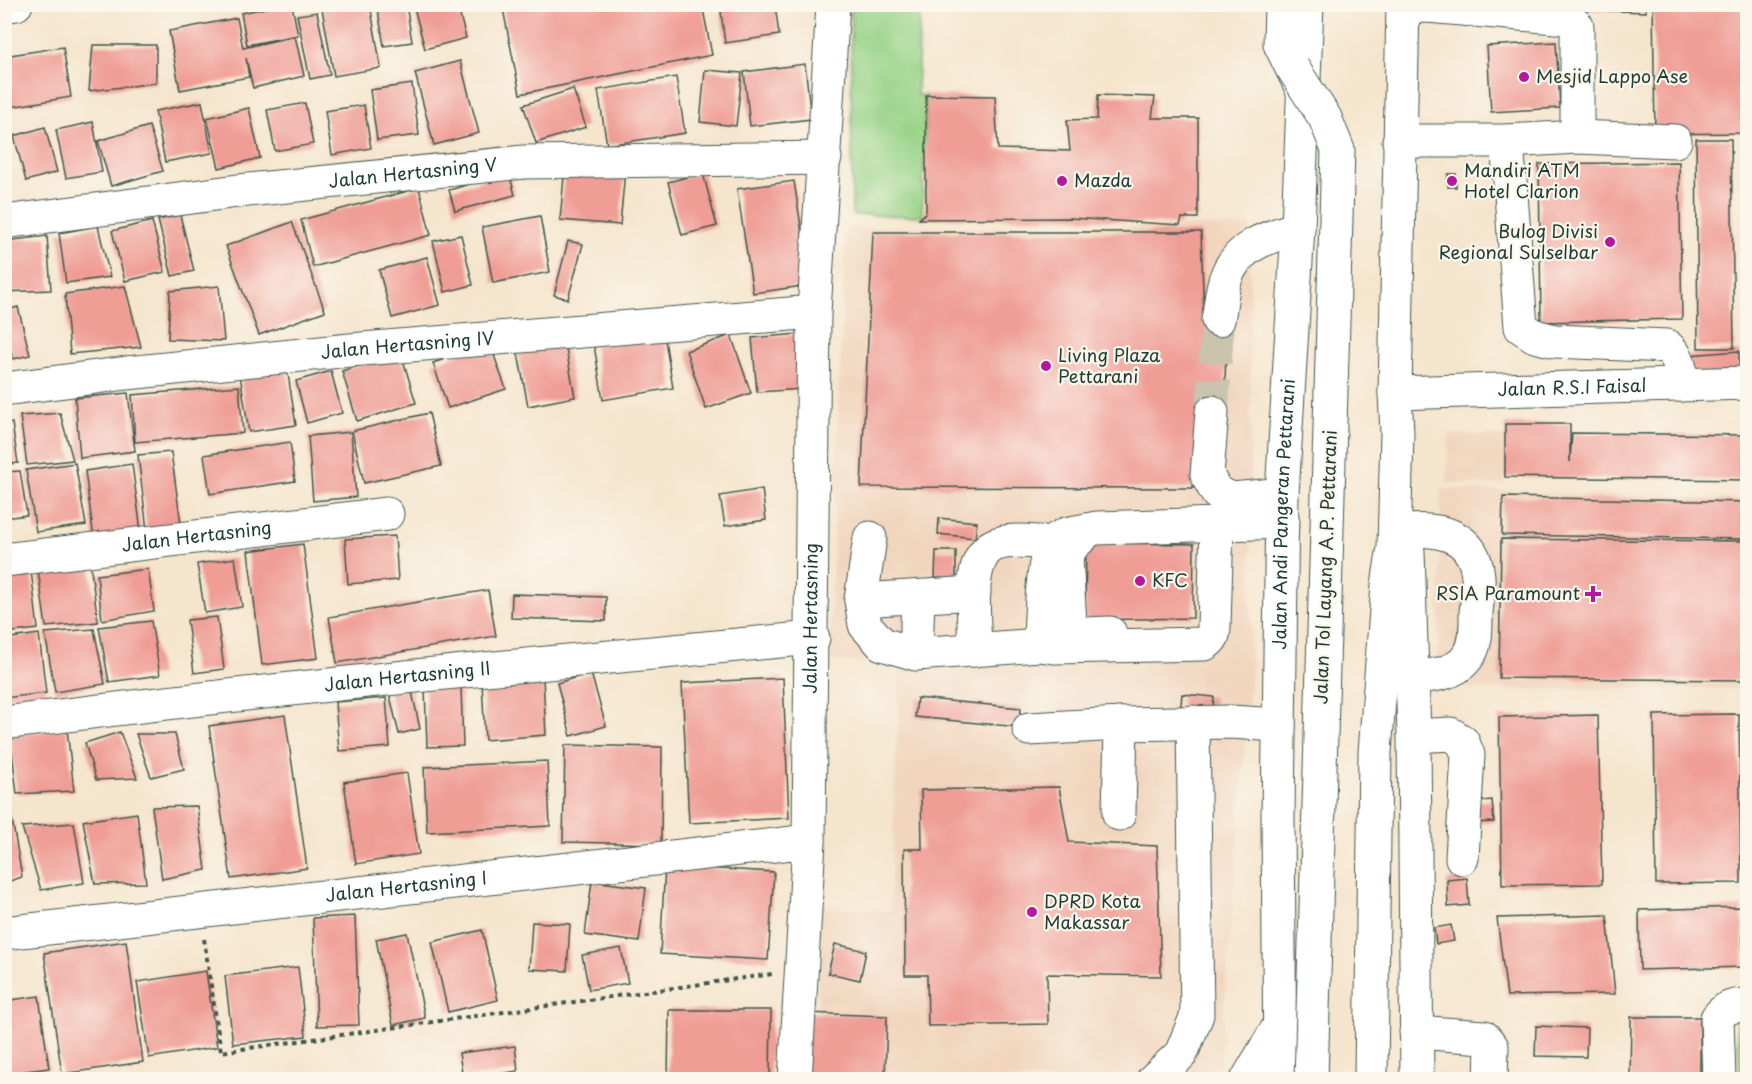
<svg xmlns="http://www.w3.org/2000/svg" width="1752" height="1084" viewBox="0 0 1752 1084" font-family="'Playpen Sans',sans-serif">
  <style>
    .built { fill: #f1d5bd }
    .green { fill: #98d387; stroke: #5c885e; stroke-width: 1.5 }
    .building { fill: #ef9d95 }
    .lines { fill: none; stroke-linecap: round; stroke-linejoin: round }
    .minor-tunnel { stroke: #cac3ae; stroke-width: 33; stroke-dasharray: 33 16; stroke-linecap: butt }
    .minor-casing { stroke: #3f564b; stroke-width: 35 }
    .major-casing { stroke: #3f564b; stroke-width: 35 }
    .highway-casing { stroke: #3f564b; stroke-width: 35 }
    .path { stroke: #3f564b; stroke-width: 4; stroke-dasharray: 4.5 4.5; stroke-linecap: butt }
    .minor { stroke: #fff; stroke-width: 33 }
    .major { stroke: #fff; stroke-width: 33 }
    .highway { stroke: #fff; stroke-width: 33 }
    .highway-bridge-casing { stroke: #3f564b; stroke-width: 35; stroke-linecap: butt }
    .highway-bridge { stroke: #fff; stroke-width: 33 }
    .poi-dot { fill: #b5179e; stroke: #fbf7ec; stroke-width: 2 }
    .labels { text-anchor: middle; stroke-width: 4.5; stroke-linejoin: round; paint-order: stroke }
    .poi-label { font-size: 18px; fill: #1f3d34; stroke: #fbf7ec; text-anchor: start }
    .street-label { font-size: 18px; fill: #1f3d34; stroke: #fbf7ec }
  </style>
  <rect width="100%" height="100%" fill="#fbf7ec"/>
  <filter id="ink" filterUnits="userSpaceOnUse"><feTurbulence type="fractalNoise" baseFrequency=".0167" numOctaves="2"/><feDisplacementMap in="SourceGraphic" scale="12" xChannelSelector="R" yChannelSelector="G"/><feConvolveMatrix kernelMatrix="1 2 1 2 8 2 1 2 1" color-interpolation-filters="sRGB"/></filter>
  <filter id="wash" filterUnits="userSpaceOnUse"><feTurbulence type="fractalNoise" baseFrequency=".008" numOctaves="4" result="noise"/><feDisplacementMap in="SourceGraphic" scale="24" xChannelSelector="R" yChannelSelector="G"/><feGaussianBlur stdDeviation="1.35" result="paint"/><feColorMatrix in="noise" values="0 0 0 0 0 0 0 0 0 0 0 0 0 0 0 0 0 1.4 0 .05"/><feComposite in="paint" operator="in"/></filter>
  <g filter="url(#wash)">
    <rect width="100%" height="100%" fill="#f5e5cd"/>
    <path class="built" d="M1250 226 1251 669 1220 1063 1203 1080 819 1079 817 906 890 911 900 663 829 661 845 228Z
      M1449 434 1506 436 1504 485 1447 483Z
      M1441 489 1747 499V689H1438Z"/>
    <path class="green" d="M851 5H920L917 95H926L922 216 852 215Z
      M1739 1015 1747 1016V1079H1740L1737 1025Z"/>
    <g id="blocks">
      <path class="building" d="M347 4H370L381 68 334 76 322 9Z
        M377 4H406L412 42 384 46Z
        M413 4H457L466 38 425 49Z
        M502 4H702L712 55 520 94Z
        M720 4H775L779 35 725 43Z
        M1529 4H1646V12L1529 8Z
        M1653 4H1748V133L1655 134Z
        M280 5H292L298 35 247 45 241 13Z
        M317 12 330 75 310 79 297 15Z
        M237 18 243 48 295 36 304 76 253 88 246 58 249 77 180 90 169 31Z
        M1556 42 1560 108 1491 112 1487 46Z
        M93 45H156V83L89 91Z
        M63 47 71 97 4 108V56Z
        M460 61 479 133 434 145 415 73Z
        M805 64 811 119 750 126 744 72Z
        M705 70 742 73 736 126 700 122Z
        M676 77 685 133 607 145 598 90Z
        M412 84 419 135 377 140 370 90Z
        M573 89 586 127 536 143 523 105Z
        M926 95 995 96 998 149 1070 151 1067 120 1097 119 1098 95 1155 97 1152 118H1198V218H1182L1180 225 1070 218 919 219 926 212Z
        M202 102 212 153 165 162 155 111Z
        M305 103 313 144 275 151 267 110Z
        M364 105 371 148 332 155 325 111Z
        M249 108 260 158 219 168 207 118Z
        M93 122 102 172 66 178 56 130Z
        M149 126 163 171 111 186 98 141Z
        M45 127 57 172 26 181 14 136Z
        M1696 139H1731L1734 348H1698Z
        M1679 162 1682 319 1541 322 1539 164Z
        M565 166 625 171 620 225 560 220Z
        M509 173 515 195 455 211 449 190Z
        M703 173 717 226 682 235 668 182Z
        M1448 174H1456V187H1448Z
        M794 181 810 285 753 293 737 189Z
        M419 188 431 235 313 267 301 220Z
        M180 215 194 271 172 276 158 220Z
        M540 216 550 272 493 283 482 227Z
        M152 221 165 272 125 281 112 231Z
        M292 222 325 311 259 335 226 246Z
        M98 226 110 277 66 283 59 233Z
        M873 232H1201L1204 319 1227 321 1224 411 1202 413 1193 488 861 487Z
        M461 235 473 285 445 292 433 241Z
        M47 236 51 290 4 292V241Z
        M568 241 583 244 568 299 554 295Z
        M427 257 440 305 392 318 379 270Z
        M125 286 141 347 70 354 65 294Z
        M219 286 224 341 168 339 170 291Z
        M18 307 30 355 13 359 4 327V311Z
        M664 334 673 388 603 400 594 345Z
        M799 334 803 389 757 392 752 338Z
        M731 335 751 393 706 409 686 351Z
        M564 338 575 397 528 406 517 348Z
        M490 344 506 389 448 408 433 363Z
        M1739 351V382L1686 384 1688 355Z
        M401 353 416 403 357 421 342 371Z
        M287 368 296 425 249 432 240 375Z
        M331 371 342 413 307 423 296 381Z
        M239 386 243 433 135 442 132 395Z
        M128 393 135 451 80 458 75 398Z
        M60 413 73 460 27 465 20 416Z
        M429 413 441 466 364 483 352 431Z
        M12 423 18 463 4 465V424Z
        M1505 424H1570V462L1572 433 1748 435V480L1505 477Z
        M351 432 356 497 313 501 308 436Z
        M290 442 295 481 210 494 204 455Z
        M171 452 181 524 147 530 138 455Z
        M75 463 86 525 36 532 26 470Z
        M132 464 141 531 94 539 85 471Z
        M20 471 27 515 4 518V472Z
        M762 489 766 520 725 526 720 496Z
        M1503 497 1748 502V539L1502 535Z
        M939 518 977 522 975 538 938 534Z
        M395 536 398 580 348 584 345 539Z
        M1501 539 1748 541V680L1499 678Z
        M1086 543 1194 544 1193 618 1085 620Z
        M303 544 318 658 262 665 248 551Z
        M936 551H956V579L935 578Z
        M235 558 242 607 205 613 197 564Z
        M90 563 98 622 46 627 38 570Z
        M148 569 154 611 102 620 97 575Z
        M31 570 38 629 4 633V572Z
        M488 590 496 636 337 663 329 617Z
        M512 594 606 597V621L511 618Z
        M217 617 224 669 194 673 187 620Z
        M151 621 160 675 109 682 99 627Z
        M94 629 105 684 55 692 45 633Z
        M39 634 46 693 4 698V639Z
        M591 673 606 726 571 736 557 683Z
        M543 678 546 735 485 740 482 682Z
        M783 678 789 818 689 823 682 683Z
        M411 687 420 729 399 734 389 692Z
        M461 688 463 746 427 747 425 689Z
        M1182 694 1214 697 1212 718 1180 715Z
        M386 698 390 747 339 751 335 702Z
        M917 698 1021 708 1019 727 915 717Z
        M1739 714 1741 883 1656 884 1654 715Z
        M285 715 307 868 231 879 209 726Z
        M1598 715 1602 884 1502 885 1499 717Z
        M67 729 74 791 17 794 10 735Z
        M120 732 137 778 96 780 85 743Z
        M136 734H175L184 769 151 777Z
        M565 745 662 747 661 844 563 842Z
        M547 761 550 826 427 832 424 767Z
        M407 773 419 854 356 864 344 782Z
        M1059 787 1069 842 1157 846 1161 976 1047 974 1048 1024 928 1026 927 975H905L904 849H922L921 790Z
        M1492 800 1494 822 1471 823 1470 802Z
        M197 806 206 870 162 879 152 807Z
        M137 813 146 883 95 884 83 821Z
        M4 819H12L22 877 4 883Z
        M74 823 84 883 41 890 22 827Z
        M665 866 774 872 768 960 660 954Z
        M1467 878 1469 905 1448 907 1447 880Z
        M592 881 646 888 639 942 585 935Z
        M1742 907 1744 967 1640 970 1639 910Z
        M1607 915 1615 994 1507 996 1497 918Z
        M355 916 359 1025 317 1026 313 918Z
        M532 922 570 924 567 971 529 969Z
        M1451 925 1454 941 1436 944 1434 928Z
        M482 930 498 1000 448 1012 432 942Z
        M407 933 425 1018 393 1025 376 939Z
        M126 941 143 1062 62 1074 44 953Z
        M835 944 866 951 860 980 828 973Z
        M621 948 628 983 589 990 582 955Z
        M298 967 306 1036 233 1044 225 976Z
        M206 971 217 1047 149 1058 137 982Z
        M39 996 49 1068 4 1074V1001Z
        M669 1010H771L770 1080H668Z
        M806 1013 887 1016 885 1080H804Z
        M1631 1017H1700V1080H1630Z
        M1536 1026 1587 1028 1586 1057 1535 1056Z
        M515 1046 518 1071 463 1079 459 1053Z"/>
    </g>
  </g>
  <g filter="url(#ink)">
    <use href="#blocks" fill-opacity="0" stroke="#3f564b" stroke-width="1.5"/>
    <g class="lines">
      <path class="minor-tunnel" d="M1212 412 1218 320"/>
      <g class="minor-casing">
        <g id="minor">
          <path d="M4 6 16 4"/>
          <path d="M1577 137 1675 141"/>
          <path d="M1399 141H1507L1577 137V26L1567 18 1427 6 1403 7"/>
          <path d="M1507 141 1521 327 1535 336 1555 341 1667 346C1680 357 1681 368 1680 385"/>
          <path id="s1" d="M4 222 238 191 524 162 825 158"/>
          <path d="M1218 320C1221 306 1221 288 1227 275 1240 244 1269 237 1298 228"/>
          <path id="s2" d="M4 389 127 373 350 350 814 312"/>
          <path id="s3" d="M1395 393 1748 383"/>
          <path d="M1212 412 1207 475 1217 493 1233 499 1282 494"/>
          <path d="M1217 525 1214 626C1214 635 1213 639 1205 644L1054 647 1040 645C1041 610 1042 576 1050 543L1066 534 1097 528 1283 522"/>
          <path d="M1406 531C1441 528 1474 535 1478 576 1479 588 1477 601 1476 613 1476 627 1477 646 1467 658 1455 674 1432 676 1413 677"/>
          <path d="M1082 537 1073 545 1066 557 1070 624 1073 630 1086 634 1110 633"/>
          <path d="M870 538 861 600 865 625 882 644 916 654 1040 645"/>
          <path id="s4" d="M4 560 387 514"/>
          <path d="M861 600 974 593"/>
          <path d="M975 650C975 623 965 559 994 545 1010 538 1034 542 1050 543"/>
          <path d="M916 654 918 597"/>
          <path id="s5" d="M4 723C273 688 543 663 813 638"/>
          <path d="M1029 729 1121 724"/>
          <path d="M1414 736 1451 734 1463 742 1468 755 1462 858"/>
          <path d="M1119 814 1121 724 1230 722 1279 725"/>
          <path id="s6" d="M4 933C273 900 541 874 809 841"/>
          <path d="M1416 1032 1484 1037 1492 1047 1491 1080"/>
          <path id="s7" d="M795 1080 809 841 814 312 833 4"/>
          <path d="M1153 1080 1181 1054 1197 1015 1193 722"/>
          <path d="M1719 1080 1717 1018C1725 1007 1735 1004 1748 1006"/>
        </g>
      </g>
      <g class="major-casing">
        <path id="major" d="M1281 4 1280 44 1304 93
          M1247 1080 1279 1026"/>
      </g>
      <g class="highway-casing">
        <g id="highway">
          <path d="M1408 551 1414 736 1417 1080"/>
          <path id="s8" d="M1280 1080 1278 818 1282 494 1298 228 1307 4"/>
          <path d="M1371 1080 1375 752 1388 585 1394 547 1397 433 1395 393 1403 4"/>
        </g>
      </g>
      <path class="path" d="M204 939 221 1052 772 974"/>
      <use href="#minor" class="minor"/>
      <use href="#major" class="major"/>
      <use href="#highway" class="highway"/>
      <g class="highway-bridge-casing">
        <path id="highway-bridge" d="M1292 67 1325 118 1338 150 1311 1080"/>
      </g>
      <use href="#highway-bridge" class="highway-bridge"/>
    </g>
  </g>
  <g class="poi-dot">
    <circle cx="1524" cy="77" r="6"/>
    <circle cx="1062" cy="181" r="6"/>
    <circle cx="1452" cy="181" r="6"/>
    <circle cx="1610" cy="242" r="6"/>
    <circle cx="1046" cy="366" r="6"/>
    <circle cx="1140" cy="581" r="6"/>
    <path d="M1590 585h6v6h6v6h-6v6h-6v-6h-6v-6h6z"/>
    <circle cx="1032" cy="912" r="6"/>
  </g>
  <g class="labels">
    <g class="poi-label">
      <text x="1536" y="83">Mesjid Lappo Ase</text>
      <text x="1464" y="177">Mandiri ATM<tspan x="1464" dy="21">Hotel Clarion</tspan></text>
      <text x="1074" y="187">Mazda</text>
      <text x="1598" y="238" text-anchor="end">Bulog Divisi<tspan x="1598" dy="21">Regional Sulselbar</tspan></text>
      <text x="1058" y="362">Living Plaza<tspan x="1058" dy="21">Pettarani</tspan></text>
      <text x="1152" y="587">KFC</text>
      <text x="1580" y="600" text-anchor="end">RSIA Paramount</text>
      <text x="1044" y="908">DPRD Kota<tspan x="1044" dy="21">Makassar</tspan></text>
    </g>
    <g class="street-label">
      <text dy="6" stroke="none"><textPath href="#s1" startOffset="412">Jalan Hertasning V</textPath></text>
      <text dy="6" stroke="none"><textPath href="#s2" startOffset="406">Jalan Hertasning IV</textPath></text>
      <text dy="6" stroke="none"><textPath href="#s3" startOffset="177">Jalan R.S.I Faisal</textPath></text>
      <text dy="6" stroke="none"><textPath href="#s8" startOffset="566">Jalan Andi Pangeran Pettarani</textPath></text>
      <text dy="6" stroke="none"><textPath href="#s4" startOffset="194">Jalan Hertasning</textPath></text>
      <text transform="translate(1326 567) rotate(-88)" y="6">Jalan Tol Layang A.P. Pettarani</text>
      <text dy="6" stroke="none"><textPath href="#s7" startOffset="462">Jalan Hertasning</textPath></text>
      <text dy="6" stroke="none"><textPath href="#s5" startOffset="406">Jalan Hertasning II</textPath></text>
      <text dy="6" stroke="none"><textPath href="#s6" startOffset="405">Jalan Hertasning I</textPath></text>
    </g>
  </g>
  <rect width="1752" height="1084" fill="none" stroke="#fbf7ec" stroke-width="24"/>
</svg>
